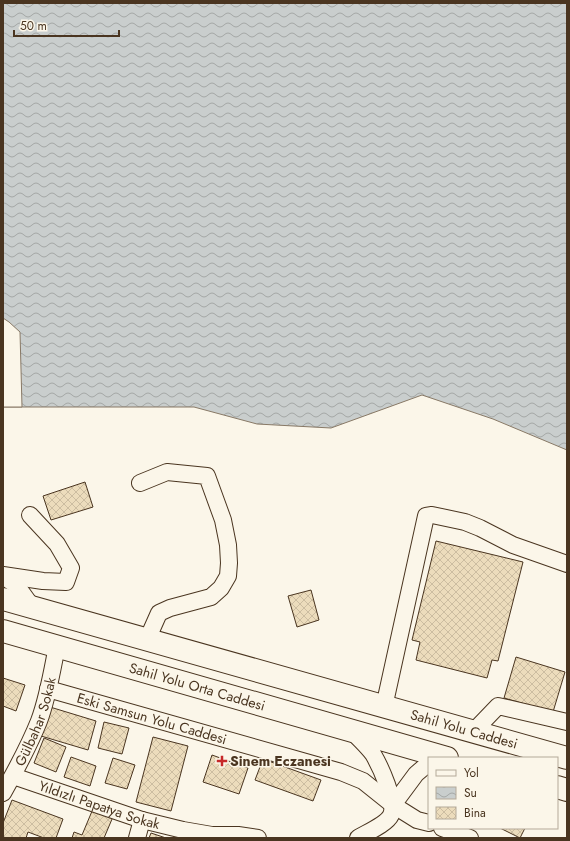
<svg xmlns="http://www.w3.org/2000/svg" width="570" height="841" viewBox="0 0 570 841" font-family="Jost,sans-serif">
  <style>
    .water { fill: url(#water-waves); stroke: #887966 }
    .pier { fill: #fbf6e9; stroke: #887966 }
    .building { fill: url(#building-cross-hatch); stroke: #4a3520 }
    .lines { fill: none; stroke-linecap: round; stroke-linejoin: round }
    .minor-casing { stroke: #4a3520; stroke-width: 18 }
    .highway-casing { stroke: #4a3520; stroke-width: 24 }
    .minor { stroke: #fbf6e9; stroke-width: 16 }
    .highway { stroke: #fbf6e9; stroke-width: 22 }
    .poi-dot { fill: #c62828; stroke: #fbf6e9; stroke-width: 1.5 }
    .labels { text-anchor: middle; stroke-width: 3; stroke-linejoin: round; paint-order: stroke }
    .street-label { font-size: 14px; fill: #4a3520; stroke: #fbf6e9 }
    .poi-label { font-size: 14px; font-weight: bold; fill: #4a3520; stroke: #fbf6e9; text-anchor: start }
  </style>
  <defs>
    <pattern id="water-waves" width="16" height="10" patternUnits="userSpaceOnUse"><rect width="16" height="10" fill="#c9cecd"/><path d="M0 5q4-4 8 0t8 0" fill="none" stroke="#a5a8a6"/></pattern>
    <pattern id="building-cross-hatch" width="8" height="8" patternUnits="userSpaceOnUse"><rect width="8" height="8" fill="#ecdcbc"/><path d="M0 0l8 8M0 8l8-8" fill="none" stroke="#ccbda1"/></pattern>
  </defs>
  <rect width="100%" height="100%" fill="#fbf6e9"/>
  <path class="water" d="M3 3H567V450L493 419 422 395 331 428 257 424 194 407H3Z"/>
  <path class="pier" d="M3 318 9 322 20 332 22 407H3Z"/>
  <path class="building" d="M85 482 93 507 51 520 43 496Z
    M436 541 523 562 498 661 492 660 487 678 416 660 420 642 412 640Z
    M311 590 319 620 297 627 288 596Z
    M516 657 565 672 553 712 504 698Z
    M3 678 25 685 16 711 3 706Z
    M50 707 96 721 88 750 41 736Z
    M104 722 129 728 122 754 98 748Z
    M153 737 188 746 171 811 136 802Z
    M44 738 66 747 56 772 34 763Z
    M212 755 248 768 239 794 203 782Z
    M71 757 96 766 90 786 64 777Z
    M113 758 135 765 127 789 105 783Z
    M263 759 321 780 313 801 255 780Z
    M12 800 63 819 56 838H44L28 832 26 838H3V823Z
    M95 804 115 812 104 838H72L74 832 82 835Z
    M500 828H525L520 838Z
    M151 833 166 838H149Z"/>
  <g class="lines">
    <g class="minor-casing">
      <g id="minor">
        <path d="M140 483 167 472 207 476 223 520 228 545 229 563 228 576 221 588 211 597 170 608 159 613 147 640"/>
        <path d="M3 575 43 581 66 582 71 568 57 544 30 515"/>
        <path d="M3 576 17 586 33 608"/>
        <path id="s1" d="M48 689 341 772 363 781 393 805 417 820 429 823"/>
        <path d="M384 707 426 516 432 515 465 522 480 528 513 545 567 564"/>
        <path d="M352 731C359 739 367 746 373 754 380 766 397 802 391 815 387 824 366 833 358 838"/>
        <path d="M473 732 498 706 567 722"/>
        <path id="s2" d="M13 776 142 820 183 830 212 835H238L258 838"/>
        <path id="s3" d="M3 793C16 770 29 746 39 721 48 697 52 671 57 646"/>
        <path d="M393 805 416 774 429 763"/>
        <path d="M442 828 470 838"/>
        <path d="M137 838 142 820"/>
      </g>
    </g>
    <g class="highway-casing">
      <g id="highway">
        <path id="s4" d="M3 599 567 758"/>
        <path id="s5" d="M3 631 447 758"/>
        <path d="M557 787 567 790"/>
      </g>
    </g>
    <use href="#minor" class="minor"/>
    <use href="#highway" class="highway"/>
  </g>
  <path class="poi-dot" d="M220 755h4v4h4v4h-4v4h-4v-4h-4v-4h4z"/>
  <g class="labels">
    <g class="street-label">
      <text dy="5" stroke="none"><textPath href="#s5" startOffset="202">Sahil Yolu Orta Caddesi</textPath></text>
      <text dy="5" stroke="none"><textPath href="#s1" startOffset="108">Eski Samsun Yolu Caddesi</textPath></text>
      <text dy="5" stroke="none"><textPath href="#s3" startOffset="79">Gülbahar Sokak</textPath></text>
      <text dy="5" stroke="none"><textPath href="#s4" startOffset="479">Sahil Yolu Caddesi</textPath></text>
      <text dy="5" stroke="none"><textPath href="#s2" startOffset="91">Yıldızlı Papatya Sokak</textPath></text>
    </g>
    <g class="poi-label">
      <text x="230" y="766">Sinem Eczanesi</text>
    </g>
  </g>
  <rect width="570" height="841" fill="none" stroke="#4a3520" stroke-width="8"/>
  <rect x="428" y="757" width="130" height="72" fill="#fbf6e9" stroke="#b4a999"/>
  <rect x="436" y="770" width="20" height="6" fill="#fbf6e9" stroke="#b4a999"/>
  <text x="464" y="777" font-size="12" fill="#4a3520">Yol</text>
  <rect x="436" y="787" width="20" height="12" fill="url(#water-waves)" stroke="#b4a999"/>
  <text x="464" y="797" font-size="12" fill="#4a3520">Su</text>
  <rect x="436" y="807" width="20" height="12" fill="url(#building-cross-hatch)" stroke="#b4a999"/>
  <text x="464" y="817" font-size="12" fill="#4a3520">Bina</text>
  <path d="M14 30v6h105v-6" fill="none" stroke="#4a3520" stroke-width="2"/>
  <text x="20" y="30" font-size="12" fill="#4a3520" stroke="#fbf6e9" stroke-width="3" paint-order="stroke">50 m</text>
</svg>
